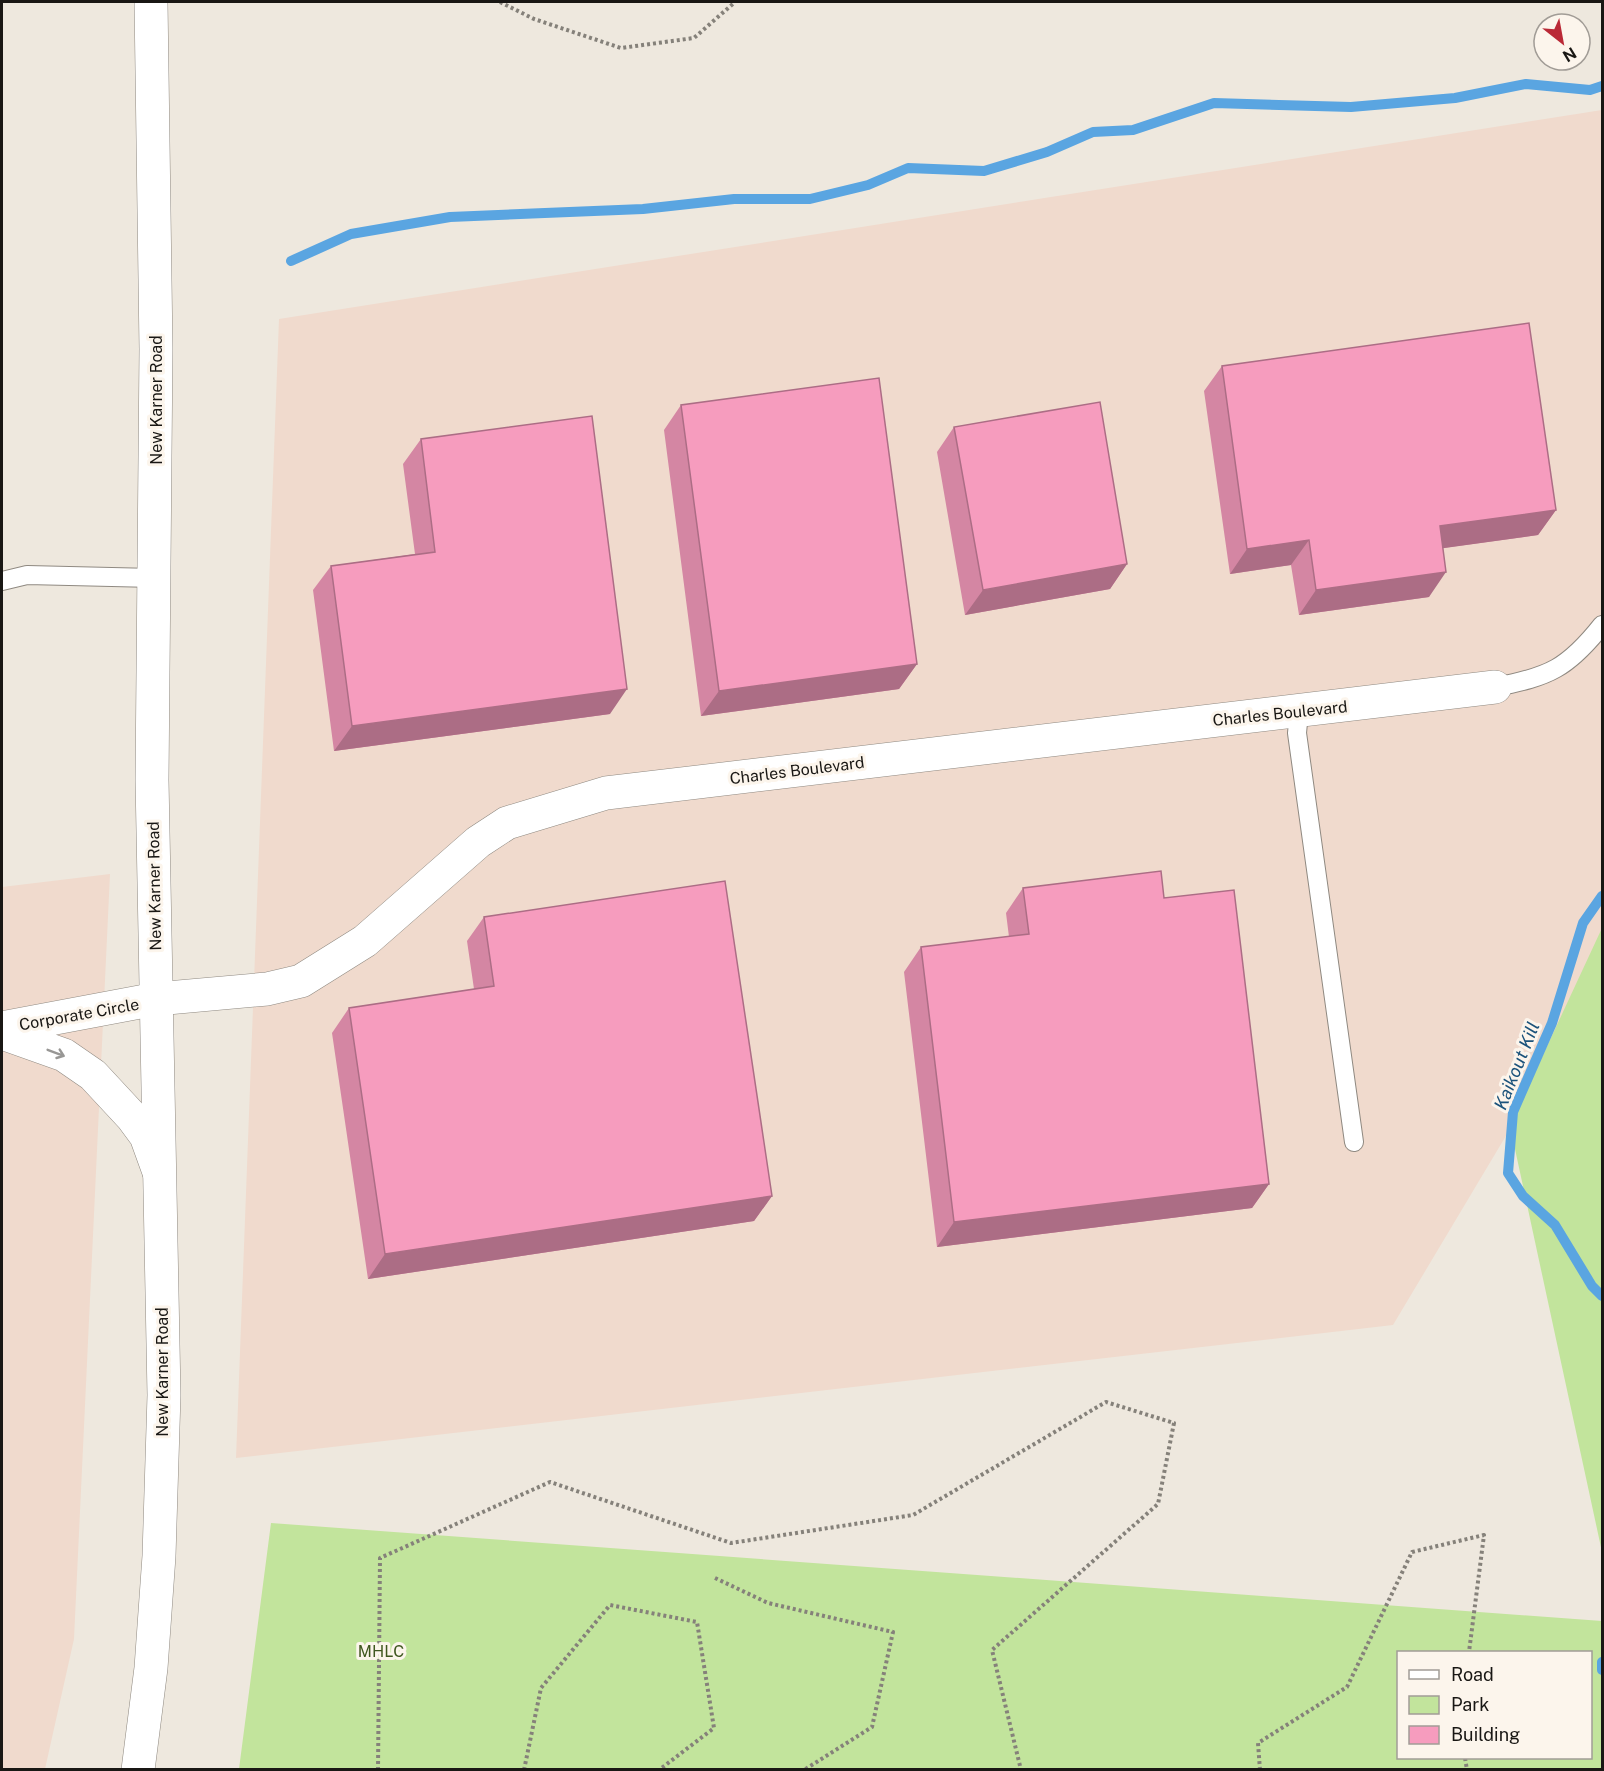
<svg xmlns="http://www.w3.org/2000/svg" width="1604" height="1771" viewBox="0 0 1604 1771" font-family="'Public Sans',sans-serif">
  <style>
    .industrial { fill: #f0dacd }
    .green { fill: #c2e49c; fill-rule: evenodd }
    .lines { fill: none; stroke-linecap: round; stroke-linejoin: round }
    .stream { stroke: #5aa5e1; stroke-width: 10 }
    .lane-casing { stroke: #8f8981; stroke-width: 20 }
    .street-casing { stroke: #8f8981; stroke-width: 34 }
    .secondary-casing { stroke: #8f8981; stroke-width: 34 }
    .path { stroke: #85817a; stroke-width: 4; stroke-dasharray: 3 3; stroke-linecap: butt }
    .lane { stroke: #fff; stroke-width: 18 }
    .street { stroke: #fff; stroke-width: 33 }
    .secondary { stroke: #fff; stroke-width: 33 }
    .wall { fill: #d486a3 }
    .shaded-wall { fill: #ac6d85 }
    .building { fill: #f69cbe; stroke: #ac6d85; stroke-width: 1.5 }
    .oneway { stroke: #989795 }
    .labels { text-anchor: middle; stroke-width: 6; stroke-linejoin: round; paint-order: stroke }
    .street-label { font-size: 16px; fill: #191714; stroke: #fcf5ec }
    .park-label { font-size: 16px; fill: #3f571f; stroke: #fcf5ec }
    .water-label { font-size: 18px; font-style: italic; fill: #1c537b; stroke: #fcf5ec }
  </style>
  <rect width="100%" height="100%" fill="#eee8de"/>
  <path class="industrial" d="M1602 110V975L1393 1325 236 1458 279 319Z
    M110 874 74 1639 45 1769H2V887Z"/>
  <path class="green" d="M1602 928V1552L1510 1126Z
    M271 1523 1602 1621V1769H239ZM1398 1652H1590V1758H1398Z"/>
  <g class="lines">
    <path class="stream" d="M291 261 351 234 450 217 643 209 734 199H810L868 185 908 168 984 171 1047 152 1093 132 1133 130 1214 103 1351 107 1455 98 1526 84 1590 90 1602 86
      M1602 896 1583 923 1552 1023 1513 1112 1508 1173 1523 1196 1555 1225 1592 1286 1602 1296
      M1602 1662V1670"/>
    <g class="lane-casing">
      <path id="lane" d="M2 581 27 575 154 578
        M1495 687C1549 677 1568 668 1602 625
        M1299 712 1297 733 1354 1142"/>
    </g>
    <g class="street-casing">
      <path id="street" d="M2 1028 156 999 267 989 301 981 365 941 478 842 507 823 606 793 1495 687
        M2 1033 64 1055 93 1075 132 1117 146 1136 159 1172"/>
    </g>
    <g class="secondary-casing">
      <path id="secondary" d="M138 1770 151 1668 159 1556 164 1395 152 780 156 349 151 2"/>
    </g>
    <path class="path" d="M500 2 534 19 621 48 694 38 735 2
      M715 1578 768 1603 893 1632 872 1727 804 1770
      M1465 1758 1467 1770
      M378 1770 380 1558 550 1482 731 1543 913 1515 1106 1402 1174 1423 1158 1504 992 1650 1021 1770
      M524 1770 541 1688 610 1605 697 1622 714 1728 659 1770
      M1260 1770 1258 1743 1347 1687 1412 1552 1484 1535 1469 1652"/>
    <use href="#lane" class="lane"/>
    <use href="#street" class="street"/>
    <use href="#secondary" class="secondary"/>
  </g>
  <path class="wall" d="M1222 366 1556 510 1538 535 1443 548 1429 597 1299 615 1291 565 1230 574 1204 391Z
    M681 405 917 664 899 689 701 716 664 430Z
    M954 427 1127 564 1110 589 965 615 937 452Z
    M421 439 610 714 334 751 313 590 331 566 415 554 403 464Z
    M1023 888 1164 898 1269 1184 1252 1208 937 1247 904 972 921 947 1009 937 1006 913Z
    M484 917 772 1196 754 1221 368 1279 332 1033 349 1008 474 989 467 941Z"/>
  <path class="shaded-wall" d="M1556 510 1538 535 1423 551 1440 526Z
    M1309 540 1291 565 1230 574 1247 549Z
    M1127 564 1110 589 965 615 983 590Z
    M1446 572 1429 597 1299 615 1316 590Z
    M917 664 899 689 701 716 719 691Z
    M627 689 610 714 334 751 352 726Z
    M1269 1184 1252 1208 937 1247 954 1222Z
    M772 1196 754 1221 368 1279 385 1254Z"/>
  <path class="building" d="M1529 323 1556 510 1440 526 1446 572 1316 590 1309 540 1247 549 1222 366Z
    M879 378 917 664 719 691 681 405Z
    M1100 402 1127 564 983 590 954 427Z
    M592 416 627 689 352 726 331 566 435 552 421 439Z
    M1161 871 1164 898 1234 890 1269 1184 954 1222 921 947 1029 934 1023 888Z
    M725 881 772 1196 385 1254 349 1008 494 986 484 917Z"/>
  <defs><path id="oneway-shaft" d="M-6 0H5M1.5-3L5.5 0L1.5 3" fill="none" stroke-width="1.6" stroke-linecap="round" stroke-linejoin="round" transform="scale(1.5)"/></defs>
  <use class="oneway" href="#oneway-shaft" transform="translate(56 1053) rotate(21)"/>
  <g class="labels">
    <g class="street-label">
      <text transform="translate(156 400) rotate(-90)" y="6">New Karner Road</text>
      <text transform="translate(1280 713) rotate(-6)" y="6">Charles Boulevard</text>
      <text transform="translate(797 770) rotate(-7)" y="6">Charles Boulevard</text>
      <text transform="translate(154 886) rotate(-91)" y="6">New Karner Road</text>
      <text transform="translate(79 1014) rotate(-10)" y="6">Corporate Circle</text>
      <text transform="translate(162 1372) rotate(-90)" y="6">New Karner Road</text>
    </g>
    <g class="park-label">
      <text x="381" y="1657">MHLC</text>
    </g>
    <g class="water-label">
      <text transform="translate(1517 1066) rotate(-68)" y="6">Kaikout Kill</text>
    </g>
  </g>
  <rect width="1604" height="1771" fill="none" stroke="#191714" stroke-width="6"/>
  <rect x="1397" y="1651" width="195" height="108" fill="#fcf5ec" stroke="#a19c96" stroke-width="1.5"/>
  <rect x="1409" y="1670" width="30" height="9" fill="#ffffff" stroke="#a19c96" stroke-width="1.5"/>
  <text x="1451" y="1681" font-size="18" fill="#191714">Road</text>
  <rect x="1409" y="1696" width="30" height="18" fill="#c2e49c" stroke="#a19c96" stroke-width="1.5"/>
  <text x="1451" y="1711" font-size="18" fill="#191714">Park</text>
  <rect x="1409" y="1726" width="30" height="18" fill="#f69cbe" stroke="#a19c96" stroke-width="1.5"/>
  <text x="1451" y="1741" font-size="18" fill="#191714">Building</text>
  <g transform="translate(1562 42) rotate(149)"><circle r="28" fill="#fcf5ec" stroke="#a19c96" stroke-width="1.5"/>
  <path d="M0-4.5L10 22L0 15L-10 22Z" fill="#ba2936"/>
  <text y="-9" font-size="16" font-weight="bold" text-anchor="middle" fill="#191714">N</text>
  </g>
</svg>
